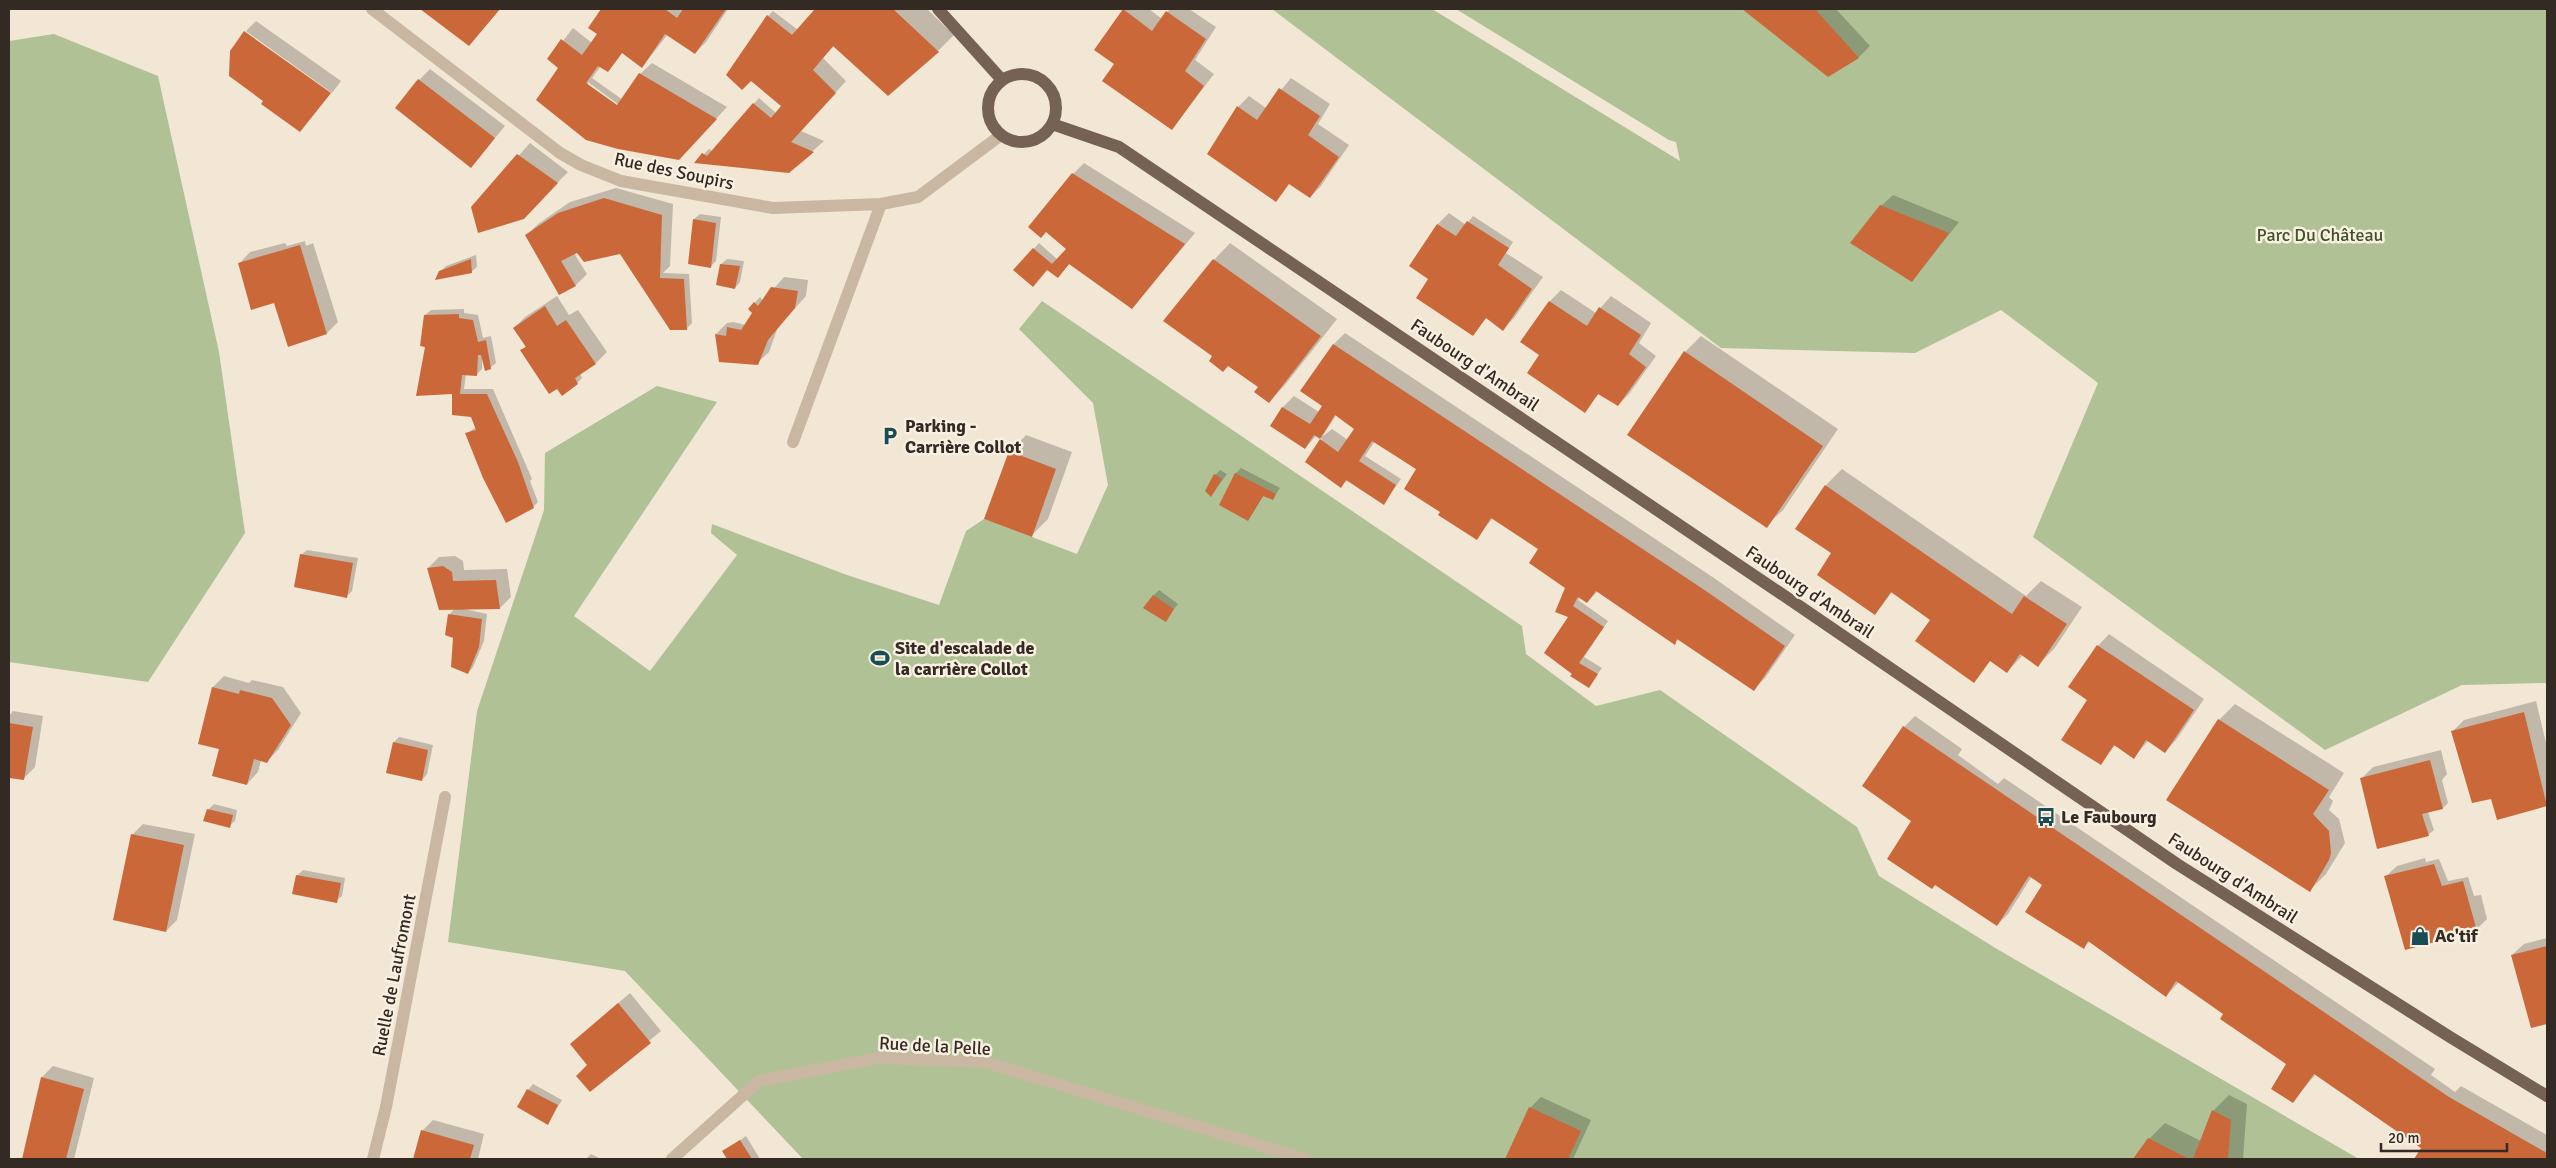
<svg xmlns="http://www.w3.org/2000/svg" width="2556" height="1168" viewBox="0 0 2556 1168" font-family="Signika,sans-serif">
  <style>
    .green { fill: #afc195 }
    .shadow { fill: #0003; fill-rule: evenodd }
    .building { fill: #cb6839 }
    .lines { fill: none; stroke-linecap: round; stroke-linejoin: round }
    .minor { stroke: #cab7a1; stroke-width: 12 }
    .major { stroke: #766254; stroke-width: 12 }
    .labels { text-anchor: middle; stroke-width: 5; stroke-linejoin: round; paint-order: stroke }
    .street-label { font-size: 18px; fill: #342a24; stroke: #f9f0e1 }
    .park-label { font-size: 18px; fill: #3f5327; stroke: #f9f0e1 }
    .poi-label { font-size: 18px; font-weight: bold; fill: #342a24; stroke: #f9f0e1; text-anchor: start }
  </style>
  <rect width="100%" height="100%" fill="#f2e6d5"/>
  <path class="green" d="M1272 9H1432L1680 161 1676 142 1669 140 1456 9H2547V683L2462 685 2325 750 2033 537 2098 383 2001 310 1915 353 1721 348Z
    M54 34 158 76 219 352 245 533 148 682 9 662V41Z
    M1042 301 1522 626 1526 654 1596 706 1660 690 1857 827 1879 876 1997 949 2359 1159H803L625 971 448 942 477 711 544 510 545 453 657 386 717 402 574 616 650 671 737 555 711 533 712 524 847 575 939 605 966 531 984 519 1077 554 1108 485 1093 403 1019 329Z"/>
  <path class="shadow" d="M422 9H500L469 45Z
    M603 9H728L706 42 695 53 668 34 642 67 623 52 608 71 601 66 592 78 623 100 640 74 652 63 727 107 679 159 549 59 573 28 592 43 599 34 590 27ZM588 82 623 108 622 110 588 85Z
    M814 9H927L954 35 938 51 834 46 823 58 846 81 801 131 824 141 789 172 696 162 709 149 712 151 759 98 776 113 783 106 768 16 773 11 798 30 816 10Z
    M1125 9H1149L1162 19 1170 9H1189L1216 27 1195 60 1214 74 1172 129 1116 64 1095 50Z
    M1744 9H1836L1870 46 1859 57 1828 75Z
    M256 21 341 81 332 93 246 31Z
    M245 31V33L330 94 300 130 232 51Z
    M430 69 505 126 471 167 419 80Z
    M1291 78 1330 104 1318 124 1349 145 1321 186 1310 197 1238 107 1249 96 1266 108Z
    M530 143 568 172 523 218 472 208Z
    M1084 163 1195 233 1132 308 1070 263 1058 277 1047 269 1015 270 1039 243 1058 260 1068 249 1073 174Z
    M616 188 673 204 670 266 663 273 689 274 692 323 686 329 621 253 578 251 574 253 587 274 576 285 560 294 527 235 538 224 570 202Z
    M1893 195 1959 222 1912 281 1881 206Z
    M1449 213 1466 225 1473 216 1513 242 1506 253 1543 277 1514 318 1503 329 1486 317 1473 335 1429 280 1438 224Z
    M700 214 721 217 716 261 711 266 694 219Z
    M305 241 306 246 313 243 338 322 327 333 275 302 239 264 250 252 285 243 287 246Z
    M1230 243 1337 319 1285 385 1269 402 1259 387 1165 320 1214 260Z
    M476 255 477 267 471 272H440L446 266Z
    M727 259 744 261 740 282 735 288 721 264Z
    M784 277 808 280 806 296 778 327 769 352 757 363 716 334 727 323 733 322 746 325 759 307 749 309 760 297 763 301Z
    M1561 290 1596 313 1611 296 1651 323 1639 343 1656 356 1629 394 1618 405 1599 393 1585 411 1540 355 1521 341 1550 301Z
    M557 296 569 315 578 310 607 352 596 363 580 373 582 378 577 383 563 385 522 350 526 346 514 328 525 317Z
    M464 309V313L478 315 483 338 491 336 496 363 490 368 482 358V369L476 375 466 374 464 389H493L532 479 530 481 538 502 533 507 466 434 476 427 472 415 454 393 427 345 425 315 431 310Z
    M1345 333 1714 578 1795 635 1765 678 1754 689 1679 639 1674 643 1598 591 1587 602 1580 597 1578 600 1608 621 1584 657 1602 668 1589 686 1574 674 1566 588 1540 549 1493 518 1476 538 1441 512 1417 470 1375 441 1365 456 1401 479 1383 504 1348 480 1341 486 1307 462 1322 439 1317 435 1305 448 1272 425 1283 407 1294 396 1319 412 1323 406 1302 391 1334 344ZM1336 415 1356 428 1348 440 1332 429 1322 437Z
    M1701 336 1838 429 1783 510 1766 526 1685 352Z
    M1026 435 1072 452 1048 519 1032 535 1010 452Z
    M1241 468 1280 488 1273 499 1264 495 1248 520 1220 504 1236 473Z
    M1842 469 2026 596 2041 581 2082 607 2054 649 2038 665 2023 655 2007 672 1892 592 1880 608 1832 554 1826 485Z
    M1220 470 1227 474 1211 496 1215 475Z
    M307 550 358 558 352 591 347 596 301 555Z
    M455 556 463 561 464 570 507 569 511 597 500 608H460L487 614 484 641 473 667 468 673 454 637 449 615 455 608 428 568 439 557Z
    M1159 590 1178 604 1165 620 1154 595Z
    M2109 634 2204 699 2176 740 2165 752 2149 740 2134 757 2115 745 2101 763 2089 700 2098 646Z
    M224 676 249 683 252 680 283 687 301 713 278 750 267 761 261 760 258 772 247 784 220 748 213 687Z
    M2536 701 2547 747V805L2497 818 2492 798 2453 731 2464 720Z
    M2235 704 2344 773 2329 797 2333 801 2329 810 2339 819 2345 843 2326 874 2310 890 2219 720Z
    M13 711 43 716 35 767 24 778 10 777 9 784V716Z
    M1915 716 1962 749 1958 755 1998 784 2004 778 2435 1069 2431 1075 2455 1092 2461 1086 2547 1135V1159H2415L2422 1148 2316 1074 2293 1101 2292 1059 2179 982 2166 996 2090 941 2084 947 2044 885 2032 876 2008 914 1997 925 1912 821 1904 727Z
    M399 737 433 745 427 774 422 780 394 742Z
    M2441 750 2447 774 2442 780 2448 803 2443 808 2428 812 2434 830 2428 835 2362 778 2373 767Z
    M214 804 237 810 235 821 229 826 208 810Z
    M143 824 195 834 177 920 166 931 132 835Z
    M2425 858 2426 862 2439 859 2448 881 2468 877 2474 896 2481 895 2487 919 2476 930 2385 877 2397 866Z
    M303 870 345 878 342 896 336 901 297 876Z
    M2547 938V1023L2532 1027 2512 955 2524 944Z
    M630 993 661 1031 590 1090 589 1065 571 1044Z
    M53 1066 94 1078 74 1159H23L42 1077Z
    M533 1084 562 1100 548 1123 528 1090Z
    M2229 1095 2247 1104 2243 1159H2135L2149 1139 2165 1123 2201 1141 2213 1111Z
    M1541 1097 1591 1120 1573 1159H1506L1530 1108Z
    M433 1120 484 1134 478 1159H415L422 1131Z
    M746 1136 760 1159H728L724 1152Z
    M591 1154 601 1159H586Z"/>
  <path class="building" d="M420 9H500L469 46Z
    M601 9H665L677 18 683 9H726L695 54 665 34 642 68 622 53 608 72 598 66 586 83 617 105 639 73 717 119 679 160 618 149 586 140 536 100 558 68 547 59 561 39 582 55 597 34 588 28Z
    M812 9H893L939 52 888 96 833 46 813 70 836 93 791 142 814 152 789 173 694 163 702 153 707 156 753 103 771 118 781 106 751 81 742 90 726 75 767 15 792 35 814 10Z
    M1123 9 1152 31 1166 11 1206 39 1185 71 1204 86 1172 130 1102 81 1114 64 1094 50Z
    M1742 9H1815L1859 58 1828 77Z
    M244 31 331 93 300 132 261 104 263 101 229 76 230 51Z
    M418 79 495 138 471 168 395 108Z
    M1279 88 1320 116 1308 135 1339 157 1310 198 1289 184 1276 202 1207 154 1237 106 1257 120Z
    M517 154 558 183 524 219 478 233 471 207Z
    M1072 173 1185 244 1132 309 1069 264 1058 278 1047 270 1033 287 1013 270 1033 248 1052 264 1066 249 1046 232 1041 238 1028 227Z
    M604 198 662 215 660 278 684 279 687 330H670L620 254 584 262 577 253 561 261 576 286 559 295 525 235 558 213Z
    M1880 205 1949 233 1912 282 1850 243Z
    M693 219 716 223 711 268 688 264Z
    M1467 221 1509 248 1498 265 1532 289 1503 331 1486 318 1473 336 1416 298 1428 279 1409 266 1437 224 1456 236Z
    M300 245 327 334 288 347 274 303 251 310 238 263Z
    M471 259 472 273 435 280 439 271Z
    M1213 259 1321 336 1269 403 1254 392 1258 387 1228 366 1223 372 1209 361 1212 356 1163 321Z
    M720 264 740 266 735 289 716 285Z
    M771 287 798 291 795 308 768 340 758 365 719 362 715 334 726 336 727 327 741 330 752 313 748 309 754 302 758 306Z
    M1549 301 1587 326 1599 307 1641 335 1629 354 1646 367 1618 406 1598 394 1585 413 1527 373 1539 355 1520 342Z
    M545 306 557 326 566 320 596 364 575 378 578 384 562 396 557 389 549 394 520 350 526 347 513 328Z
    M459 314V318L473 320 478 342 486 340 491 369 485 371 481 355H478L477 376 462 375 460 394H487L518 462 534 508 506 523 483 478 465 433 476 430 471 417 452 415V394L416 396 425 347 420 346 424 315Z
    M1333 344 1703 589 1785 646 1754 691 1677 639 1675 645 1596 591 1587 603 1578 597 1573 606 1604 627 1579 663 1598 674 1589 688 1570 676 1572 674 1544 653 1568 617 1555 612 1565 588 1529 563 1538 549 1491 518 1477 540 1438 515 1440 512 1404 489 1416 469 1372 441 1359 461 1396 485 1384 505 1346 480 1341 488 1305 462 1320 439 1338 452 1354 429 1335 415 1320 439 1314 435 1305 449 1270 426 1282 407 1310 424 1322 406 1300 391Z
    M1684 351 1823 446 1767 528 1627 435Z
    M1009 451 1056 469 1032 537 984 519Z
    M1235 473 1276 494 1273 500 1263 496 1248 521 1219 505Z
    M1214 474 1222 479 1211 497 1205 491Z
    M1825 485 2012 614 2024 596 2067 624 2038 667 2020 654 2007 673 1990 661 1974 683 1915 641 1930 620 1891 592 1875 615 1817 575 1831 553 1795 529Z
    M300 554 353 563 347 598 294 587Z
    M443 566 452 572 453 581 496 580 500 609 439 610 427 568Z
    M1153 595 1174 609 1166 622 1143 608Z
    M448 614 482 619 479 647 468 674 451 667 453 638 445 635Z
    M2097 645 2194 710 2165 753 2146 740 2134 759 2114 745 2101 765 2061 740 2087 700 2068 687Z
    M212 687 239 694 240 690 272 698 291 725 267 763 254 759 247 785 212 776 219 749 198 744Z
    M2524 712 2547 806 2497 820 2491 799 2472 803 2451 731Z
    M2218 719 2329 790 2313 814 2329 831 2331 853 2329 860 2310 892 2166 800Z
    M9 723 33 727 24 780 9 778Z
    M1903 726 2449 1097 2547 1153V1159H2414L2421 1148 2314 1074 2293 1103 2271 1089 2286 1064 2220 1019 2223 1014 2176 981 2166 997 2088 941 2084 949 2025 912 2042 885 2029 876 1997 926 1935 885 1932 889 1887 859 1911 821 1862 786Z
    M393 742 428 750 422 781 386 773Z
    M2430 760 2443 809 2422 814 2429 836 2377 849 2360 778Z
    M207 809 233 815 230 828 203 821Z
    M131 834 184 845 166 932 113 920Z
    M2434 864 2442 886 2463 881 2477 931 2405 950 2384 876Z
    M296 875 341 883 337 903 292 894Z
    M2547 946V1024L2531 1028 2511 955Z
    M618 1003 651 1043 590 1092 576 1076 587 1065 570 1044Z
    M41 1077 84 1089 66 1159H22Z
    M527 1089 558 1105 548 1125 517 1107Z
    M1529 1107 1581 1131 1568 1159H1505Z
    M2212 1110 2231 1120 2228 1159H2193Z
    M421 1130 474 1145 470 1159H413Z
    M2148 1138 2189 1159H2133Z
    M740 1140 752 1159H727L722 1151Z"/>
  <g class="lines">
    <path class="minor" d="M372 9 560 153 581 165 621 181 773 208 881 204 918 197 1001 135
      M793 442 881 204
      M373 1159 386 1107 445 797
      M672 1159 759 1081 878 1058 985 1062 1305 1159"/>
    <path class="major" d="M938 9 1002 80
      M988 108a34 34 0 1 1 68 0a34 34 0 1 1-68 0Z
      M1052 124 1119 147 1789 599 2177 864 2450 1037 2547 1096"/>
  </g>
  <defs>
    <g id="parking-bare" transform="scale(1.5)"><path d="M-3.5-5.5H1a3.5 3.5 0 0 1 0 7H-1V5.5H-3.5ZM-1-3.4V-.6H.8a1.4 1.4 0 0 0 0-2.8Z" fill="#194d56" stroke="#f9f0e1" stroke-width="2.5" paint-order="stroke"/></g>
    <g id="stadium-bare" transform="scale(1.5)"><path d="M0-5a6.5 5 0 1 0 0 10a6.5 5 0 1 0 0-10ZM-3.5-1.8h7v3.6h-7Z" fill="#194d56" stroke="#f9f0e1" stroke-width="2.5" paint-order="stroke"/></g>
    <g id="bus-bare" transform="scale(1.5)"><path d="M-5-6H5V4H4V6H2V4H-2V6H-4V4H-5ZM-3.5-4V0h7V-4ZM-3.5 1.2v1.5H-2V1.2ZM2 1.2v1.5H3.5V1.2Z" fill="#194d56" stroke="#f9f0e1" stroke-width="2.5" paint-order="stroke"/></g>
    <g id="shop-bare" transform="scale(1.5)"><path d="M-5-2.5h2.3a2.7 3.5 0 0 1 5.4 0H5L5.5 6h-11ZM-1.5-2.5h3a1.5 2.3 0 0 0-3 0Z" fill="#194d56" stroke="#f9f0e1" stroke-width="2.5" paint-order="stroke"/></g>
  </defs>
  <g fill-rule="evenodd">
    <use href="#parking-bare" x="890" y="436"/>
    <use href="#stadium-bare" x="880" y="658"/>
    <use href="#bus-bare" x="2046" y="817"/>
    <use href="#shop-bare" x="2420" y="936"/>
  </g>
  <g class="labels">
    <g class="street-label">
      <text transform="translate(674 171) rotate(12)" y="6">Rue des Soupirs</text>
      <text transform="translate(1475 365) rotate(34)" y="6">Faubourg d'Ambrail</text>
      <text transform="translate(1810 592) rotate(34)" y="6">Faubourg d'Ambrail</text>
      <text transform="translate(2233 878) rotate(33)" y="6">Faubourg d'Ambrail</text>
      <text transform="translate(394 975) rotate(-79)" y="6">Ruelle de Laufromont</text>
      <text transform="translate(935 1046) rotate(3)" y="6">Rue de la Pelle</text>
    </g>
    <g class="park-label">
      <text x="2320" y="241">Parc Du Château</text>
    </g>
    <g class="poi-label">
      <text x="905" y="432">Parking -<tspan x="905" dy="21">Carrière Collot</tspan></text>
      <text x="895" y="654">Site d'escalade de<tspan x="895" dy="21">la carrière Collot</tspan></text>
      <text x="2061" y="823">Le Faubourg</text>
      <text x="2435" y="942">Ac'tif</text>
    </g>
  </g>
  <rect width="2556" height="1168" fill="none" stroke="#342a24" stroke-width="20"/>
  <path d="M2381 1143v8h126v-8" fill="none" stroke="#342a24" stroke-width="2.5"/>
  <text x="2388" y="1143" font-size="15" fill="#342a24" stroke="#f9f0e1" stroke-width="4" paint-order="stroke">20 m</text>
</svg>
